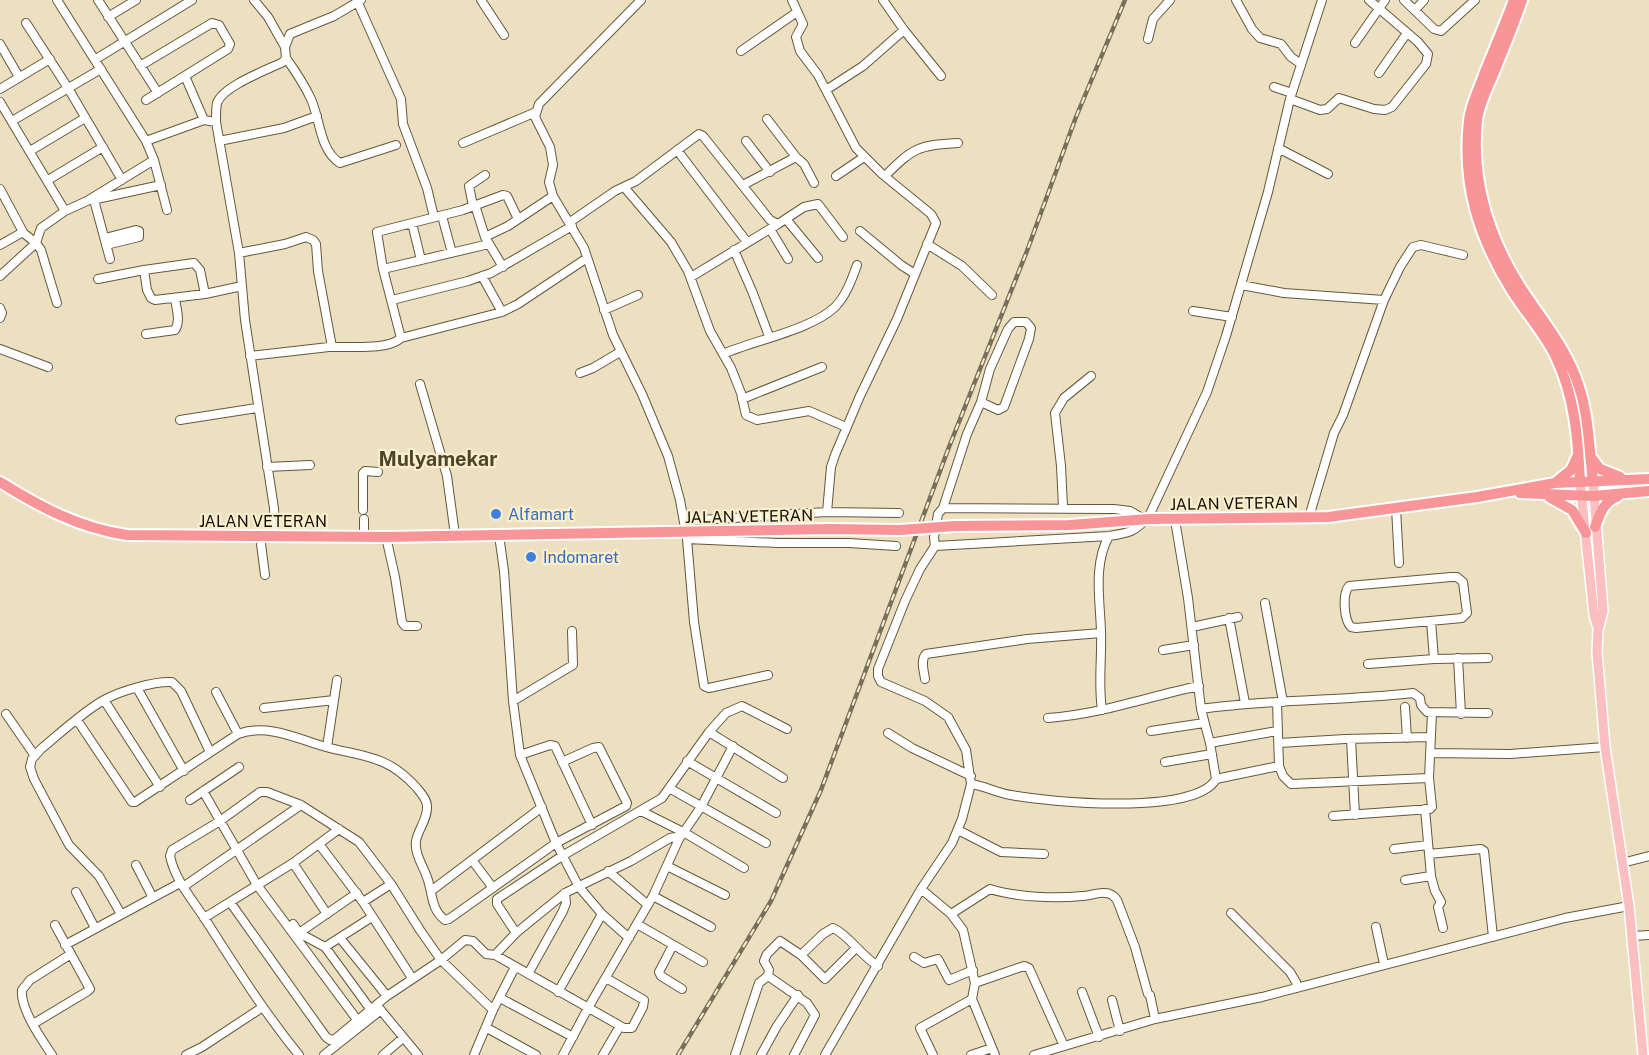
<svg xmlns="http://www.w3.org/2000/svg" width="1649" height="1055" viewBox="0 0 1649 1055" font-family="'Public Sans',sans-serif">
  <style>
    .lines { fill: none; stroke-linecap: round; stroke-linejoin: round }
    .minor-casing { stroke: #63583d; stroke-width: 10 }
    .major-casing { stroke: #fff; stroke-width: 12 }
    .highway-casing { stroke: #fff; stroke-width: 14 }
    .minor { stroke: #fff; stroke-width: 8 }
    .major { stroke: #fbbfc2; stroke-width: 9 }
    .highway { stroke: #f89599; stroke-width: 10 }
    .rail-casing { stroke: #78705c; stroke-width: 4.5 }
    .rail { stroke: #f9eece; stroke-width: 2; stroke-dasharray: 7; stroke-linecap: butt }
    .highway-bridge-casing { stroke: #fff; stroke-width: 14; stroke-linecap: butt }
    .highway-bridge { stroke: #f89599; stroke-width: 10 }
    .shop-dot { fill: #3f7fe0; stroke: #f9eece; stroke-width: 2 }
    .labels { text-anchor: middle; stroke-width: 4.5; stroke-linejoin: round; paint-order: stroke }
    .street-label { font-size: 16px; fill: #151106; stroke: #f9eece }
    .shop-label { font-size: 16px; fill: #366cbe; stroke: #f9eece; text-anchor: start }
    .quarter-label { font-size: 20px; font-weight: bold; fill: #4d4429; stroke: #f9eece }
  </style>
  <rect width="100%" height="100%" fill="#ece0c1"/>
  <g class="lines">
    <g class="minor-casing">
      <path id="minor" d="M57 0 146 141 154 160 167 210
        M98 0 158 93
        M254 0 268 17 285 47
        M481 0 504 35
        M641 0 539 104 535 117 550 147 553 165 549 182 553 196 584 248 613 335 642 394 668 456 680 500 687 539 694 622 704 686 709 688 768 675
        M792 0 803 24 796 37 800 51 818 75 856 148 882 174 931 214 936 223 897 319 860 396 835 455 831 467 827 512
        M883 0 904 30 941 76
        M1236 0 1252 29 1260 38 1281 44 1291 57 1301 64
        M1404 0 1434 29 1441 31 1475 0
        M358 3 401 99 403 124 427 188 434 217
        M1415 10 1424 0
        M108 17 136 0
        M26 23 68 88 122 180
        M1148 39 1153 19 1170 0
        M1355 43 1385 0
        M0 44 19 77
        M741 51 797 12
        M286 58C296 72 304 84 311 99 320 119 320 151 340 163L396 145
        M96 59 192 0
        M140 66 212 23 219 25 230 44 228 49 146 100
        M1379 73 1407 33
        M185 76 204 120
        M1274 87 1292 93
        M0 89 50 59
        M826 90 863 66 904 30
        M1290 99 1320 110 1327 109 1339 98 1374 109 1385 110 1392 107 1426 64 1428 54 1418 42 1369 0
        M0 102 65 211
        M12 121 101 69
        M146 141 204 120 216 122
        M219 141 284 128 317 116
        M746 141 770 172
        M463 143 536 112
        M1278 148 1328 174
        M677 150 747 242
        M30 151 85 118
        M796 157 804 164 814 183
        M836 176 864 157
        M885 176C913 148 918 145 958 143
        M48 180 103 147
        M743 185 796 157 767 119
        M624 187 671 242 688 271 710 331 731 368 741 393 746 415 757 420 809 411 846 427
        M0 189 23 232 0 245
        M92 200 161 185
        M94 200 110 259
        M475 205 485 237 503 267
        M473 206 469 186 485 175
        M442 216 452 253
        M518 219 507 196 503 195 463 210 377 232 383 269 401 338 502 312 518 304 587 258
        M786 219 818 258
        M570 222 615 191 636 181 699 134 703 136 770 220 778 224 804 207 818 204 843 237
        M412 223 421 260
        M770 229 788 259
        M860 231 901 265 915 274
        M26 235 36 243 41 250 57 303
        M485 237 508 226 553 196
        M105 238 136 230 139 231V237L106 245
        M927 244 962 266 992 295
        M734 250 752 291 769 336
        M239 253 285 244 306 237 313 240 316 244 318 271 332 347
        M383 269 489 244
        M0 276 36 243 41 228 65 211 87 201 154 160
        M482 276 502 312
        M691 277 778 224
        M98 279 144 270
        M1241 285 1284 293 1384 300 1400 267 1413 247 1421 245 1463 255
        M205 294 200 270 194 263 144 270 147 290 151 298 155 300 205 294 242 286
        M392 300 468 281 491 273 572 226
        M0 308 2 313 0 318
        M604 310 638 295
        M1193 311 1232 317
        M146 334 175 330C181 321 176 308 175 298
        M0 349 48 367
        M723 354C755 340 811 330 835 307 846 296 852 279 857 265
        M250 356C276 353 303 350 329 347 348 346 387 351 401 338
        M580 373 593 368 620 352
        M420 384 447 476 455 535
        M742 399 822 367
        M180 420 257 408
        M267 467 310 465
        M1063 507 1061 466 1055 413 1064 398 1091 376
        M943 508 967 434 981 402 990 369 1008 329 1014 322H1026L1031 328 1029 339 1004 407 998 410 981 402
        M1396 508 1399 563
        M363 510V473L365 471 378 472
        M1309 517 1334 433 1343 415 1384 300
        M364 519V536
        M684 521 827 512 899 513
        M499 535 504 571 513 701 520 755 556 843 579 887 602 914 629 938
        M260 536 265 575
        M275 536 274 508 245 320 239 253 216 122C216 116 216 108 217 103 223 86 267 70 283 62L286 58 285 47 290 34 334 16 361 0
        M386 537 395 577 402 622 405 626H417
        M687 539 778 543H849L896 546
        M935 546 1109 536C1129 533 1135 532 1149 516L1207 392 1226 336 1268 192 1290 99 1322 0
        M1451 577H1457L1463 582 1467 613 1462 618 1356 628 1351 627C1344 620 1342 594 1349 586Z
        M1265 603 1283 702
        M1229 618 1245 703
        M1431 621 1434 659
        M1192 627 1238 617
        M1163 650 1194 645
        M1458 658 1461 714
        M1368 664 1434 659 1488 658
        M925 679C924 671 920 660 926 654L1027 639 1101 633
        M137 688 184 771
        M216 692 238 734
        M104 700 160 787
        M513 701 573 665 572 631
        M1277 702 1279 766 1283 776 1291 784 1429 778
        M1405 707 1407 738
        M264 708 334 700
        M1201 709C1271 699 1342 701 1413 693L1420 698 1421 705 1427 712 1488 713
        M1102 710C1098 684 1102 658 1101 631 1100 600 1093 564 1109 536
        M6 714 35 756
        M1048 718C1102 714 1146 697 1199 686
        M77 720 132 802H135L238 734C267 723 298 739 326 747 364 757 387 755 416 787 420 792 427 799 427 806 428 819 418 829 416 841 414 856 426 869 429 884 433 898 432 910 445 920L449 919 556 843 626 806 627 803 599 747 593 748 562 762
        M1151 731 1204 723
        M888 733 912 748 971 776
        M1351 739 1355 815
        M1210 743 1277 731
        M1279 743 1345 739 1430 737
        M327 747 337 680
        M1431 753 1510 754 1605 747
        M520 755 550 745 555 746 592 825
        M687 761 776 813
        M1165 762 1212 754
        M783 778 709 732 726 713 742 706 787 729
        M1216 779 1279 766
        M971 784C985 786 997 793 1011 795 1048 802 1196 816 1216 779L1210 743 1201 709 1188 598 1175 520
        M669 788 766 843
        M203 791 257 885 358 1021
        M190 800 239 767
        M641 811 685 833 744 868
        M1333 816 1430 809 1432 807 1429 778 1432 713
        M958 830 1001 852 1044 854
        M319 844 363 902 412 978
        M1394 849 1428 845
        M1429 854 1481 849 1484 851 1493 937
        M472 860 493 888
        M293 863 327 914
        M1622 863 1649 856
        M136 865 152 896
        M667 866 725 895
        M608 871 648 905
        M1431 876 1435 891 1441 902 1438 907 1443 928
        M1405 880 1431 876 1425 809
        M183 887 301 805
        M921 889 951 914 963 930 975 983 972 999 920 1028 933 1055
        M431 891 542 807
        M76 892 95 928
        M653 896 711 927
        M230 902 326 1037 330 1040 335 1039 387 996 441 960 465 940 473 941 486 954 495 955 624 1028H632L643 1007 644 1000 606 978
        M363 902 391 884
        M1231 913 1290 972 1296 982 1297 988
        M121 914 99 876 69 845 34 779 30 767 32 759 41 749C59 734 84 711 104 700 120 691 154 681 172 682L181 691 210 752
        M951 914 990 889C1016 897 1055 899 1082 896 1090 896 1098 892 1105 893 1110 893 1114 896 1117 900L1135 947 1148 994 1150 995 1155 1019
        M204 918 293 863 339 829
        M293 924 299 933 325 947 371 1010
        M637 924 703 962
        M1376 927 1384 964
        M299 933 357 893
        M516 933 497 904V899L562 856 662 798 709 732
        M1631 936 1649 935
        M340 938 387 996
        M65 945 180 883
        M673 945 659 972 661 976 682 989
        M325 947 372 917
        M495 955 516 933 565 893 631 861 670 838 676 837 679 839
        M801 955 823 934 833 928C849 935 861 956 878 966
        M914 957 924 963 938 959 949 980 973 970
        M528 974 563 911 566 903 565 893
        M768 976 769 970 764 961 767 954 780 941 801 955 825 979 856 948
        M768 976 807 1003 815 1015 794 1055
        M975 983 1024 966 1029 968 1064 1046
        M558 992 602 914
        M1082 992 1099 1037
        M500 998 573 1037
        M972 999 995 1055
        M1112 1000 1120 1031
        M379 1008 418 1055
        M33 1024 88 991 90 989 55 925
        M487 1028 536 1055
        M52 1055C42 1040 20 1009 22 990L30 980 71 954
        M186 1055 202 1047 263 1007
        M299 1055C264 1012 235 966 205 919 192 899 175 880 170 856L172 850 220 821 260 792H267L301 805 359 842 391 884 420 930 441 960 493 1010
        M324 1055 381 1010
        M383 1055 403 1038
        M474 1055 493 1010 515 967
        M563 1055 588 1008 653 896 679 839 701 807 733 746
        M603 1055 620 1026
        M735 1055 759 983 768 976
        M761 1055 777 1026 798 995
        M825 1055 921 889 952 843 962 819 971 784 966 750 948 717 925 701 881 682 878 676V669L905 601 920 569 935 546 934 537 938 514 943 508 1114 509 1130 511 1144 519
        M971 1055 992 1048
        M1034 1055 1155 1019 1262 997 1565 918 1629 906"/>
    </g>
    <g class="major-casing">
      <path id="major" d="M1593 481 1603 611 1598 630 1597 652 1605 747 1629 906 1643 1055
        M1580 482 1594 615 1598 628"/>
    </g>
    <g class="highway-casing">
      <path id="highway" d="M1514 0C1505 24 1495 48 1485 72 1480 87 1471 104 1469 120 1462 183 1478 236 1511 289 1525 312 1544 332 1556 357 1575 397 1578 439 1580 482
        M1522 0C1514 24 1504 48 1494 72 1488 87 1479 104 1477 120 1471 179 1488 235 1519 285 1540 318 1567 348 1579 387 1589 417 1589 450 1593 481
        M1590 456 1600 469 1620 477
        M0 482C40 507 79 528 127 535L386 537 829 529 900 530
        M1555 483 1571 470 1577 457
        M1520 493 1593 496 1649 491
        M1549 497 1572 510 1586 533
        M955 526 1070 525 1149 519 1328 517 1477 497 1555 483 1649 479
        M1595 527C1600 514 1603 502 1618 496"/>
    </g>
    <use href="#minor" class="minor"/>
    <use href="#major" class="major"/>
    <use href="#highway" class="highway"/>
    <g class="rail-casing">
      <path id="rail" d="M678 1055 771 901 821 790 949 447 1027 251 1076 117 1125 0"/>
    </g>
    <use href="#rail" class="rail"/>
    <g class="highway-bridge-casing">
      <path id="highway-bridge" d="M900 530 955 526"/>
    </g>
    <use href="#highway-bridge" class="highway-bridge"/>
  </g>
  <g class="shop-dot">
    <circle cx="496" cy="514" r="6"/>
    <circle cx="531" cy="557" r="6"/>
  </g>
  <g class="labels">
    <g class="street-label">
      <text transform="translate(1234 503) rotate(-1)" y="6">JALAN VETERAN</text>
      <text transform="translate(749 516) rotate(-1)" y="6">JALAN VETERAN</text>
      <text x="263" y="527">JALAN VETERAN</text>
    </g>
    <g class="shop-label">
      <text x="508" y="520">Alfamart</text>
      <text x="543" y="563">Indomaret</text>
    </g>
    <g class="quarter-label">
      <text x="438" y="466">Mulyamekar</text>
    </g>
  </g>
</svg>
